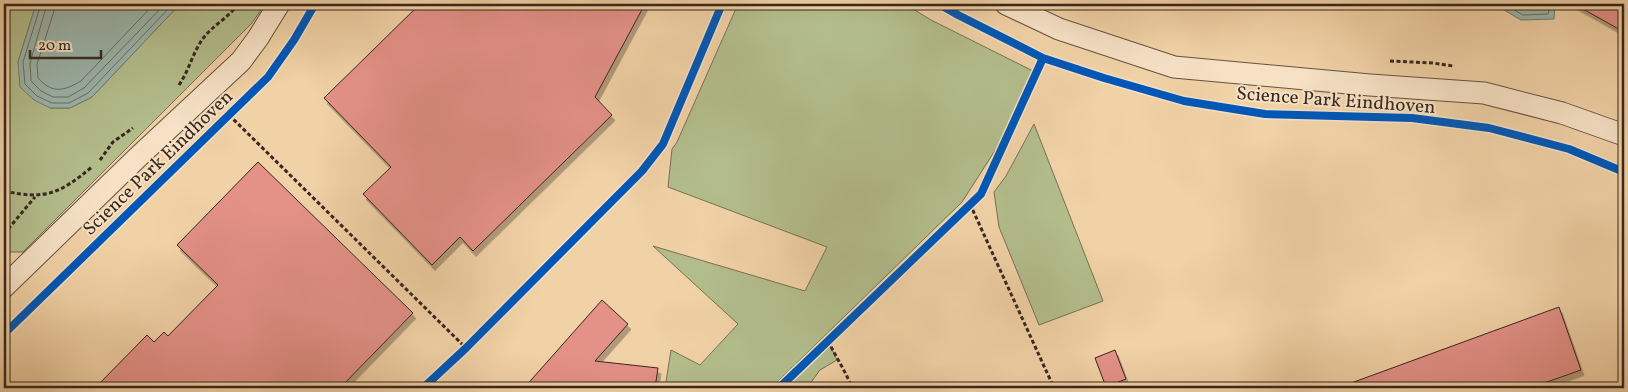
<svg xmlns="http://www.w3.org/2000/svg" width="1628" height="392" viewBox="0 0 1628 392" font-family="Vollkorn,serif">
  <style>
    .green { fill: #b3bd8c; stroke: #757255 }
    .water { fill: #9bb6ad; stroke: #737d74 }
    .lines { fill: none; stroke-linecap: round; stroke-linejoin: round }
    .shore { stroke: #696e66; stroke-width: 1 }
    .building { fill: #e49188; stroke: #37271e; filter: url(#shadow) }
    .minor-casing { stroke: #665240; stroke-width: 23 }
    .path { stroke: #37271e; stroke-width: 3; stroke-dasharray: 4 2.5; stroke-linecap: butt }
    .minor { stroke: #f6e1c5; stroke-width: 21 }
    .cycleway-casing { stroke: #f6e1c5; stroke-width: 11 }
    .cycleway { stroke: #0057b8; stroke-width: 8 }
    .labels { text-anchor: middle; stroke-width: 4; stroke-linejoin: round; paint-order: stroke }
    .street-label { font-size: 19px; fill: #37271e; stroke: #f6e1c5 }
  </style>
  <defs>
    <filter id="shadow"><feDropShadow dx="3" dy="5.5" stdDeviation="0" flood-color="#0004"/></filter>
  </defs>
  <rect width="100%" height="100%" fill="#f1d1a6"/>
  <filter id="stains"><feTurbulence type="fractalNoise" baseFrequency=".004" numOctaves="4"/><feColorMatrix values="0 0 0 0 .2 0 0 0 0 .09 0 0 0 0 .02 0 0 0 .5 -.17"/></filter>
  <radialGradient id="worn" r=".72"><stop offset=".6" stop-color="#630" stop-opacity="0"/><stop offset="1" stop-color="#630" stop-opacity=".3"/></radialGradient>
  <path class="green" d="M4 4H36L18 62 50 108H70L92 97 180 4H265L252 23 23 252H4Z
    M738 4H905L931 20 1033 71 996 149 962 202 771 388H665L671 350 700 365 738 324 653 246 805 291 827 247 668 187 672 149 677 142Z
    M1034 124 1103 301 1039 325 999 227 994 192 1006 176Z
    M828 341 837 360 820 370 807 388H779Z"/>
  <path class="water" d="M36 4H180L92 97 70 108H50L34 100 20 87 18 62Z
    M1500 4H1555L1554 19 1521 20 1499 7Z"/>
  <g class="lines">
    <path class="shore" d="M41 4 23 62 25 84 37 96 52 103H69L88 93 173 4
      M47 4 30 63 31 81 41 91 53 97H68L84 88 165 4
      M55 4 54 11 37 64 38 78C52 94 64 91 81 81L154 4
      M1504 4 1523 15 1548 14 1550 4"/>
  </g>
  <path class="building" d="M420 4H645L595 97 612 115 473 251 460 237 432 265 363 194 391 167 324 98Z
    M1574 4H1624V32Z
    M258 162 413 313 340 388H95L147 335 154 342 164 332 168 336 218 285 177 245Z
    M602 300 628 324 595 361 658 368 655 388H638L617 385 614 388H524Z
    M1559 307 1581 370 1530 388H1343V386Z
    M1115 350 1126 379 1106 387 1095 358Z"/>
  <g class="lines">
    <g class="minor-casing">
      <path id="minor" d="M1006 4 1059 29 1174 67 1370 85 1484 93 1562 113 1624 135
        M4 287 138 157 241 61 258 38 279 4"/>
    </g>
    <path class="path" d="M1390 61 1433 63 1453 66
      M179 85C188 72 192 56 200 43 209 27 228 19 238 4
      M229 115 466 348
      M100 160 113 142 133 128
      M4 191C46 200 59 194 92 167
      M970 204 1054 388
      M4 234 35 197
      M828 341C836 357 846 372 852 388"/>
    <use href="#minor" class="minor"/>
    <g class="cycleway-casing">
      <path id="cycleway" d="M939 4 958 15 1043 58 1104 78 1184 101 1265 114 1412 118 1489 128 1569 149 1624 172
        M4 334 268 77 294 40 315 4
        M423 388 466 348 642 171 663 144 722 4
        M779 388 981 194 1043 58"/>
    </g>
    <use href="#cycleway" class="cycleway"/>
  </g>
  <g class="labels">
    <g class="street-label">
      <text transform="translate(1336 99) rotate(4)" y="7">Science Park Eindhoven</text>
      <text transform="translate(157 162) rotate(-44)" y="7">Science Park Eindhoven</text>
    </g>
  </g>
  <rect width="1628" height="392" fill="none" stroke="#f1d1a6" stroke-width="20"/>
  <rect x="5" y="5" width="1618" height="382" fill="none" stroke="#37271e" stroke-width="2.5"/>
  <rect x="10" y="10" width="1608" height="372" fill="none" stroke="#37271e"/>
  <path d="M30 50v8h71v-8" fill="none" stroke="#37271e" stroke-width="2.5"/>
  <text x="38" y="50" font-size="15" fill="#37271e" stroke="#f6e1c5" stroke-width="4" paint-order="stroke">20 m</text>
  <rect width="100%" height="100%" filter="url(#stains)"/>
  <rect width="100%" height="100%" fill="url(#worn)"/>
</svg>
